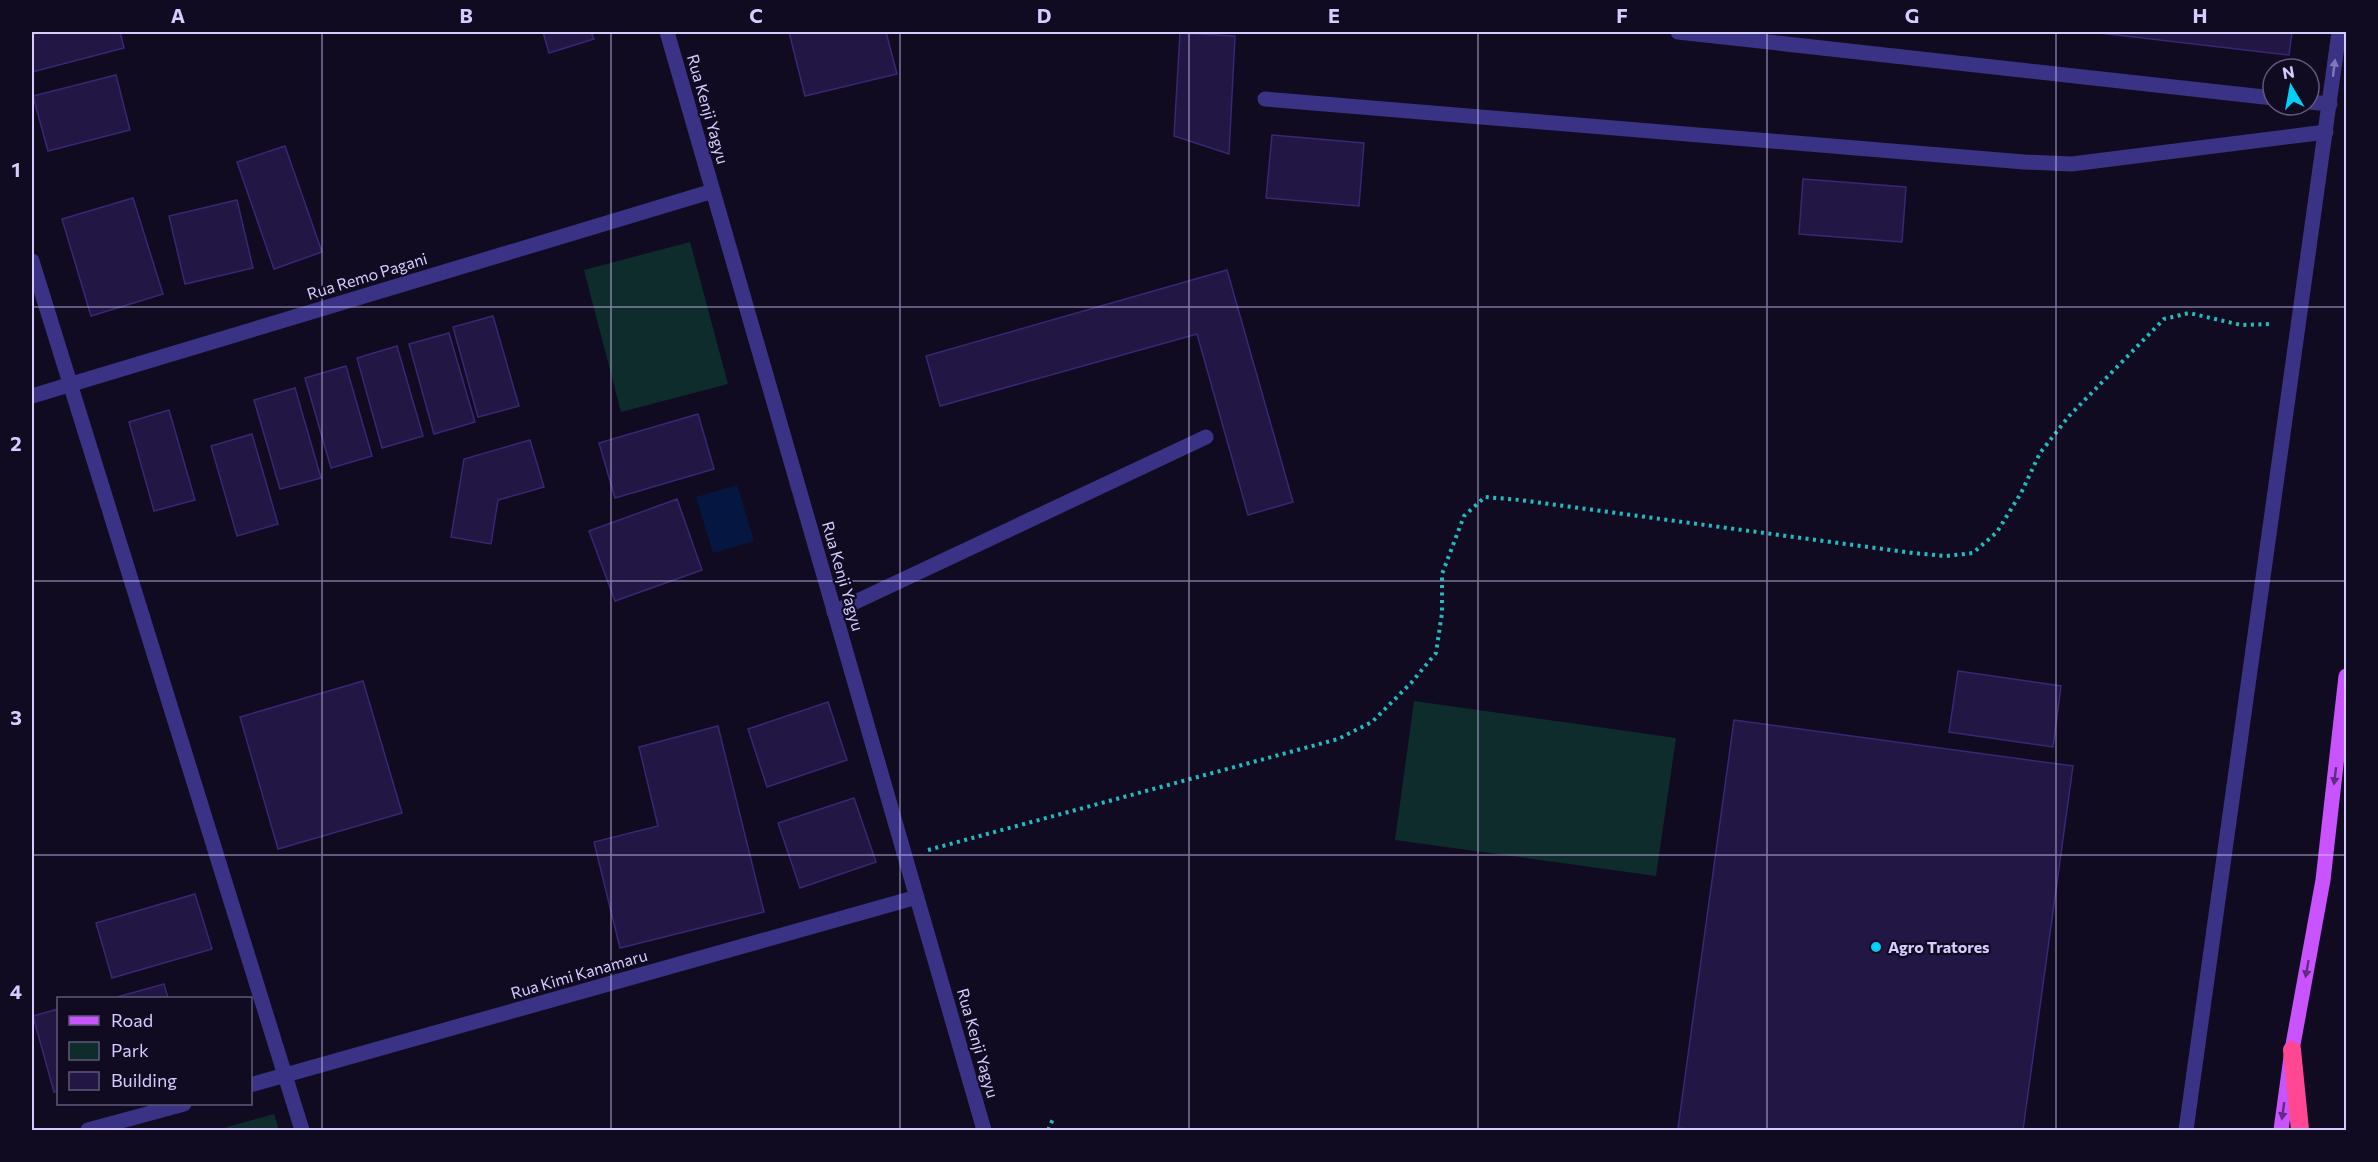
<svg xmlns="http://www.w3.org/2000/svg" width="2378" height="1162" viewBox="0 0 2378 1162" font-family="Commissioner,sans-serif">
  <style>
    .green { fill: #0e2c2c }
    .water { fill: #051741 }
    .building { fill: #221645; stroke: #3a2673; stroke-width: 1.5 }
    .lines { fill: none; stroke-linecap: round; stroke-linejoin: round }
    .path { stroke: #23bcbc; stroke-width: 4; stroke-dasharray: 3 4.5; stroke-linecap: butt }
    .lane { stroke: #3a3285; stroke-width: 15 }
    .street { stroke: #3a3285; stroke-width: 15 }
    .primary { stroke: #c953ff; stroke-width: 15 }
    .highway { stroke: #ff4794; stroke-width: 18 }
    .oneway { fill: #8077bc }
    .oneway2 { fill: #642b85 }
    .grid { fill: none; stroke: #d5ccff; stroke-width: 1.5; stroke-opacity: 0.55 }
    .poi-dot { fill: #00cff7; stroke: #110b22; stroke-width: 2 }
    .labels { text-anchor: middle; stroke-width: 4.5; stroke-linejoin: round; paint-order: stroke }
    .street-label { font-size: 16px; fill: #d5ccff; stroke: #110b22 }
    .poi-label { font-size: 16px; font-weight: bold; fill: #d5ccff; stroke: #110b22; text-anchor: start }
    .neatline { fill: none; stroke: #d5ccff; stroke-width: 2 }
    .grid-label { font-size: 20px; text-anchor: middle; font-weight: bold; fill: #d5ccff }
  </style>
  <rect width="100%" height="100%" fill="#110b22"/>
  <path class="green" d="M690 242 728 384 621 412 584 270Z
    M1414 701 1676 738 1656 876 1395 840Z
    M274 1114 279 1130H217Z"/>
  <path class="water" d="M737 485 754 541 713 553 696 497Z"/>
  <path class="building" d="M32 32H120L124 48 32 72Z
    M543 32H591L594 39 549 53Z
    M789 32H886L897 74 805 96Z
    M2091 32H2292L2289 55Z
    M1180 33 1235 36 1229 154 1174 136Z
    M116 75 130 130 48 151 33 96Z
    M1272 135 1364 143 1359 206 1266 198Z
    M285 146 322 252 274 269 237 162Z
    M1803 179 1906 187 1902 242 1799 234Z
    M133 198 163 294 91 316 62 219Z
    M237 200 253 268 185 284 169 216Z
    M1227 270 1293 502 1248 515 1197 334 940 406 926 356Z
    M493 316 519 406 478 417 453 327Z
    M449 333 475 422 434 434 409 344Z
    M397 346 423 436 382 448 357 358Z
    M346 366 372 456 331 468 305 378Z
    M295 388 321 478 280 489 254 400Z
    M169 410 195 500 154 511 129 422Z
    M698 414 714 469 615 498 599 443Z
    M252 434 278 524 237 536 211 446Z
    M530 440 544 487 498 500 491 544 451 537 464 459Z
    M677 499 702 570 615 601 589 531Z
    M1958 671 2061 686 2053 747 1949 732Z
    M363 681 402 813 278 849 240 717Z
    M828 702 847 760 767 787 748 729Z
    M1734 720 2073 766 2023 1130H1696L1678 1128Z
    M718 726 764 912 620 948 594 842 658 826 639 747Z
    M854 798 876 862 800 888 778 823Z
    M195 894 212 949 112 978 96 923Z
    M164 984 168 998H117V997Z
    M58 1009V1091L54 1092 33 1016Z"/>
  <g class="lines">
    <path class="path" d="M928 850 1338 739 1372 722 1411 683 1436 653 1442 613V574L1464 516 1485 497 1520 500 1913 553 1946 556 1973 553 1997 532 2021 493 2040 453 2069 416 2164 319 2189 313 2241 325 2272 324
      M1048 1130 1053 1119"/>
    <path class="lane" d="M1678 32 2273 98
      M1265 99 2024 162 2072 164 2326 132
      M2309 102 2330 104
      M834 612 1206 437"/>
    <path class="street" d="M667 32 984 1130
      M32 261 302 1130
      M32 396 713 191
      M250 1085 917 897
      M88 1130 184 1104
      M2186 1130 2339 32"/>
    <path class="primary" d="M2281 1130 2292 1050 2323 880 2346 676"/>
    <path class="highway" d="M2292 1050 2300 1130"/>
  </g>
  <defs><path id="oneway-solid" d="M-6-.8H1V-3.2L6.5 0L1 3.2V.8H-6Z" transform="scale(1.5)"/></defs>
  <use class="oneway" href="#oneway-solid" transform="translate(2334 68) rotate(-83)"/>
  <g class="oneway2">
    <use href="#oneway-solid" transform="translate(2335 776) rotate(97)"/>
    <use href="#oneway-solid" transform="translate(2307 969) rotate(100)"/>
    <use href="#oneway-solid" transform="translate(2283 1111) rotate(98)"/>
  </g>
  <path class="grid" d="M322 32V1130M611 32V1130M900 32V1130M1189 32V1130M1478 32V1130M1767 32V1130M2056 32V1130M32 307H2346M32 581H2346M32 855H2346"/>
  <circle class="poi-dot" cx="1876" cy="947" r="6"/>
  <g class="labels">
    <g class="street-label">
      <text transform="translate(708 109) rotate(74)" y="6">Rua Kenji Yagyu</text>
      <text transform="translate(367 276) rotate(-17)" y="6">Rua Remo Pagani</text>
      <text transform="translate(843 576) rotate(74)" y="6">Rua Kenji Yagyu</text>
      <text transform="translate(579 974) rotate(-16)" y="6">Rua Kimi Kanamaru</text>
      <text transform="translate(978 1043) rotate(74)" y="6">Rua Kenji Yagyu</text>
    </g>
    <g class="poi-label">
      <text x="1888" y="953">Agro Tratores</text>
    </g>
  </g>
  <rect width="2378" height="1162" fill="none" stroke="#110b22" stroke-width="66"/>
  <rect x="57" y="997" width="195" height="108" fill="#110b22" stroke="#5f587a" stroke-width="1.5"/>
  <rect x="69" y="1016" width="30" height="9" fill="#c953ff" stroke="#5f587a" stroke-width="1.5"/>
  <text x="111" y="1027" font-size="18" fill="#d5ccff">Road</text>
  <rect x="69" y="1042" width="30" height="18" fill="#0e2c2c" stroke="#5f587a" stroke-width="1.5"/>
  <text x="111" y="1057" font-size="18" fill="#d5ccff">Park</text>
  <rect x="69" y="1072" width="30" height="18" fill="#221645" stroke="#5f587a" stroke-width="1.5"/>
  <text x="111" y="1087" font-size="18" fill="#d5ccff">Building</text>
  <g transform="translate(2291 87) rotate(350)"><circle r="28" fill="#110b22" stroke="#5f587a" stroke-width="1.5"/>
  <path d="M0-4.5L10 22L0 15L-10 22Z" fill="#00cff7"/>
  <text y="-9" font-size="16" font-weight="bold" text-anchor="middle" fill="#d5ccff">N</text>
  </g>
  <rect x="33" y="33" width="2312" height="1096" class="neatline"/>
  <g class="grid-label">
    <text x="178" y="23">A</text>
    <text x="466" y="23">B</text>
    <text x="756" y="23">C</text>
    <text x="1044" y="23">D</text>
    <text x="1334" y="23">E</text>
    <text x="1622" y="23">F</text>
    <text x="1912" y="23">G</text>
    <text x="2200" y="23">H</text>
    <text x="16" y="177">1</text>
    <text x="16" y="451">2</text>
    <text x="16" y="725">3</text>
    <text x="16" y="999">4</text>
  </g>
</svg>
